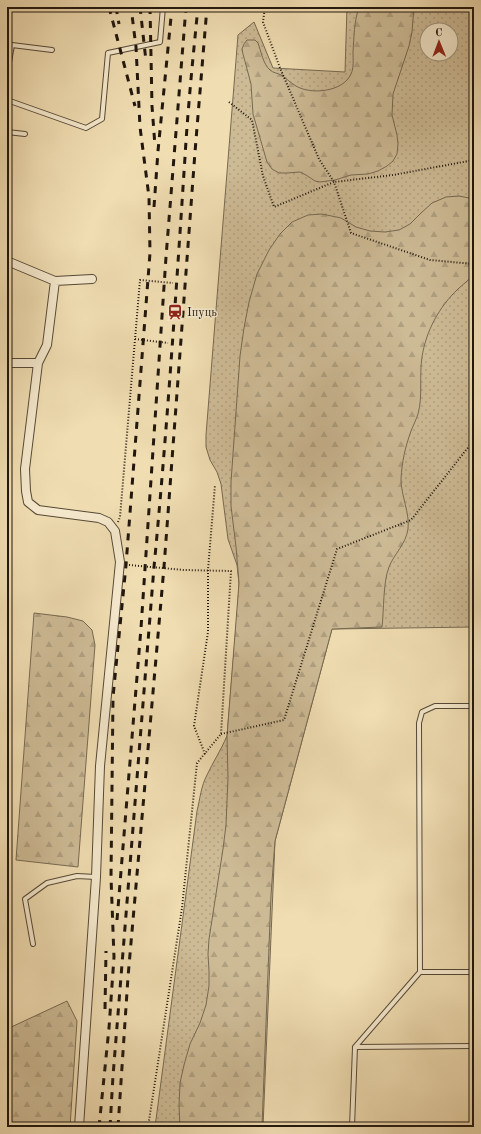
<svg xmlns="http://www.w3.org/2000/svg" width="481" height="1134" viewBox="0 0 481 1134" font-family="'Old Standard TT',serif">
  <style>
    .green { fill: url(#green-dots); stroke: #776952; fill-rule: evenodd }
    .forest { fill: url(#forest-firs); stroke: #776952 }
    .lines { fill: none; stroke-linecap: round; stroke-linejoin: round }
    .lane-casing { stroke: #554836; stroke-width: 6 }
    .street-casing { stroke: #554836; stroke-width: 10 }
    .path { stroke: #21170d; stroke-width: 2; stroke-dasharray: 1 2; stroke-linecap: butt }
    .lane { stroke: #f5e9cd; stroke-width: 4 }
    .street { stroke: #f5e9cd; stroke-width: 8 }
    .rail { stroke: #21170d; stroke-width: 3; stroke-dasharray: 7 7; stroke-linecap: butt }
    .labels { text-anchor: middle; stroke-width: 3; stroke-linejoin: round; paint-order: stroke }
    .poi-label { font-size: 12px; fill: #21170d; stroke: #f5e9cd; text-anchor: start }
  </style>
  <defs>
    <pattern id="green-dots" width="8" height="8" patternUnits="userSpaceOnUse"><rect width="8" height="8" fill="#cdbb96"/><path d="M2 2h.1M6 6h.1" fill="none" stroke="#b0a080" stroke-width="1.8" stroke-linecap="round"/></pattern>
    <pattern id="forest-firs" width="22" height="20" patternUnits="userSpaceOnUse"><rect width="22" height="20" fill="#cdbb96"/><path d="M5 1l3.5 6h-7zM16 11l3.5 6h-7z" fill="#b0a080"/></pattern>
  </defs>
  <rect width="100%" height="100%" fill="#f0ddb2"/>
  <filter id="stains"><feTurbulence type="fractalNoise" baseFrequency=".005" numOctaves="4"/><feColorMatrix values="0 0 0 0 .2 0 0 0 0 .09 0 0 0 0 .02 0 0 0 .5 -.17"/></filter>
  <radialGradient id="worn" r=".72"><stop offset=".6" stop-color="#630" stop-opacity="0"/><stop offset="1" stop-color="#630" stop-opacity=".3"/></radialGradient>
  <path class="green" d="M347 7H474V627L332 629 275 841 263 1127H155L197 811C200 799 201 786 207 775 213 762 221 750 227 736L238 603 239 583 237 565 228 539 221 484 217 472 210 460 206 447V435L238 35 254 22 273 68 345 72ZM427 30H451V54H427Z"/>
  <path class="forest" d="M359 7H414L412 32 409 46 393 94 392 115 397 135 398 144 397 154 393 161 387 166 378 171 368 174 351 175 335 180 320 182 315 181 306 175 300 172 287 173H279L272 169 267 162 253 114 251 84 243 54 242 49 244 44 247 40H255L258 43C261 51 263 64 270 70 273 73 278 73 281 75 287 79 291 83 296 86 311 95 343 92 351 74 354 68 353 59 353 52 354 37 354 22 359 7Z
    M459 196 474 199V275C469 280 463 284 458 289 439 307 426 331 422 357 419 376 423 396 418 414 416 420 413 426 411 431 405 448 402 461 401 479 401 496 410 513 408 529 406 544 394 554 389 567 383 582 384 610 382 627L332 629 275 841 271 895 262 1127H180L179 1106 180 1083 184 1065 190 1044 200 1023 206 1005 209 986V971L208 954 209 939 223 849 226 825 228 778 227 736 239 583 236 547 231 506V482L240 356 244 328 249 302 257 274 269 250 280 234 292 222 308 215 322 214 341 218 356 227 370 231 385 232 399 230 410 224 421 213 432 203 446 197Z
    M34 613 67 617 83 621 92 630 95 645 78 867 16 860Z
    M67 1001 77 1021 70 1127H7V1029Z"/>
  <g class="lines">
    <g class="lane-casing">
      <path id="lane" d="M7 74 12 45 52 50
        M7 100 86 128 102 119 108 53 160 42 163 7
        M7 132 25 134
        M474 706H435L422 712 419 723 420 972H474
        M33 944 25 899 47 883 77 876 96 877
        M420 972 355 1047 474 1046
        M352 1127 355 1047"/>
    </g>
    <g class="street-casing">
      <path id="street" d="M7 261 55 281 47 345 38 363 25 469 26 491 28 502 38 510 99 518 108 522 115 531 120 562 100 766 96 877 79 1127
        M55 281 92 279
        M7 363H38"/>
    </g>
    <path class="path" d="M265 7 263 22 280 68 319 159 334 182 393 175 474 160
      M229 102 252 120 263 176 274 207 334 182 351 233 430 260 474 264
      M135 339 168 343
      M118 522 120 517 140 280 173 283
      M129 565 184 570 231 571 221 734 197 763 182 908 148 1127
      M221 734 284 720 337 549 411 520 474 440
      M205 754 194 726 208 632V570L215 485"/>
    <use href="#lane" class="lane"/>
    <use href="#street" class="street"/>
    <path class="rail" d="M109 7 135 106
      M116 7 119 24
      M140 7 146 61
      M150 7 152 106 155 146
      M154 207 158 151 172 7
      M117 920 141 628 166 257 186 7
      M105 1009 106 951
      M99 1127 109 1028 114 957 111 877 113 697 126 565 150 253 149 197 140 127 136 47 131 7
      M110 1127 113 1076 154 567C167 431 176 294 185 157 188 107 193 57 198 7
      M118 1127 128 977 164 567 195 152 207 7"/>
  </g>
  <defs>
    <g id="station-bare" transform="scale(1.2)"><path d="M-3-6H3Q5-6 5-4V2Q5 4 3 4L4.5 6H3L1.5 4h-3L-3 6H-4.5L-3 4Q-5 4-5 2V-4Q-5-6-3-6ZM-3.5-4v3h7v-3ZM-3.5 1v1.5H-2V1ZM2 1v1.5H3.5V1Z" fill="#8f2418" stroke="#f5e9cd" stroke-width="2.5" paint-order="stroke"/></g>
  </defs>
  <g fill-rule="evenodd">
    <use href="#station-bare" x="175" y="312"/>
  </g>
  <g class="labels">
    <g class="poi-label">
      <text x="187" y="316">Іпуць</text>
    </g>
  </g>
  <rect width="481" height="1134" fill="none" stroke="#f0ddb2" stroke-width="24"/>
  <rect x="8" y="8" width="465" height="1118" fill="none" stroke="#21170d" stroke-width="2"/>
  <rect x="12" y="12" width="457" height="1110" fill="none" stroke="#21170d"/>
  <g transform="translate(439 42) rotate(359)"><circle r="19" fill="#f5e9cd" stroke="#a09580"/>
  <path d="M0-3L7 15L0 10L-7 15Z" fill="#8f2418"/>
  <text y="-6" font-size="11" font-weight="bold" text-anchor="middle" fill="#21170d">С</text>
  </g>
  <rect width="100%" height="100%" filter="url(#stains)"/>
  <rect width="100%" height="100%" fill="url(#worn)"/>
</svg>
